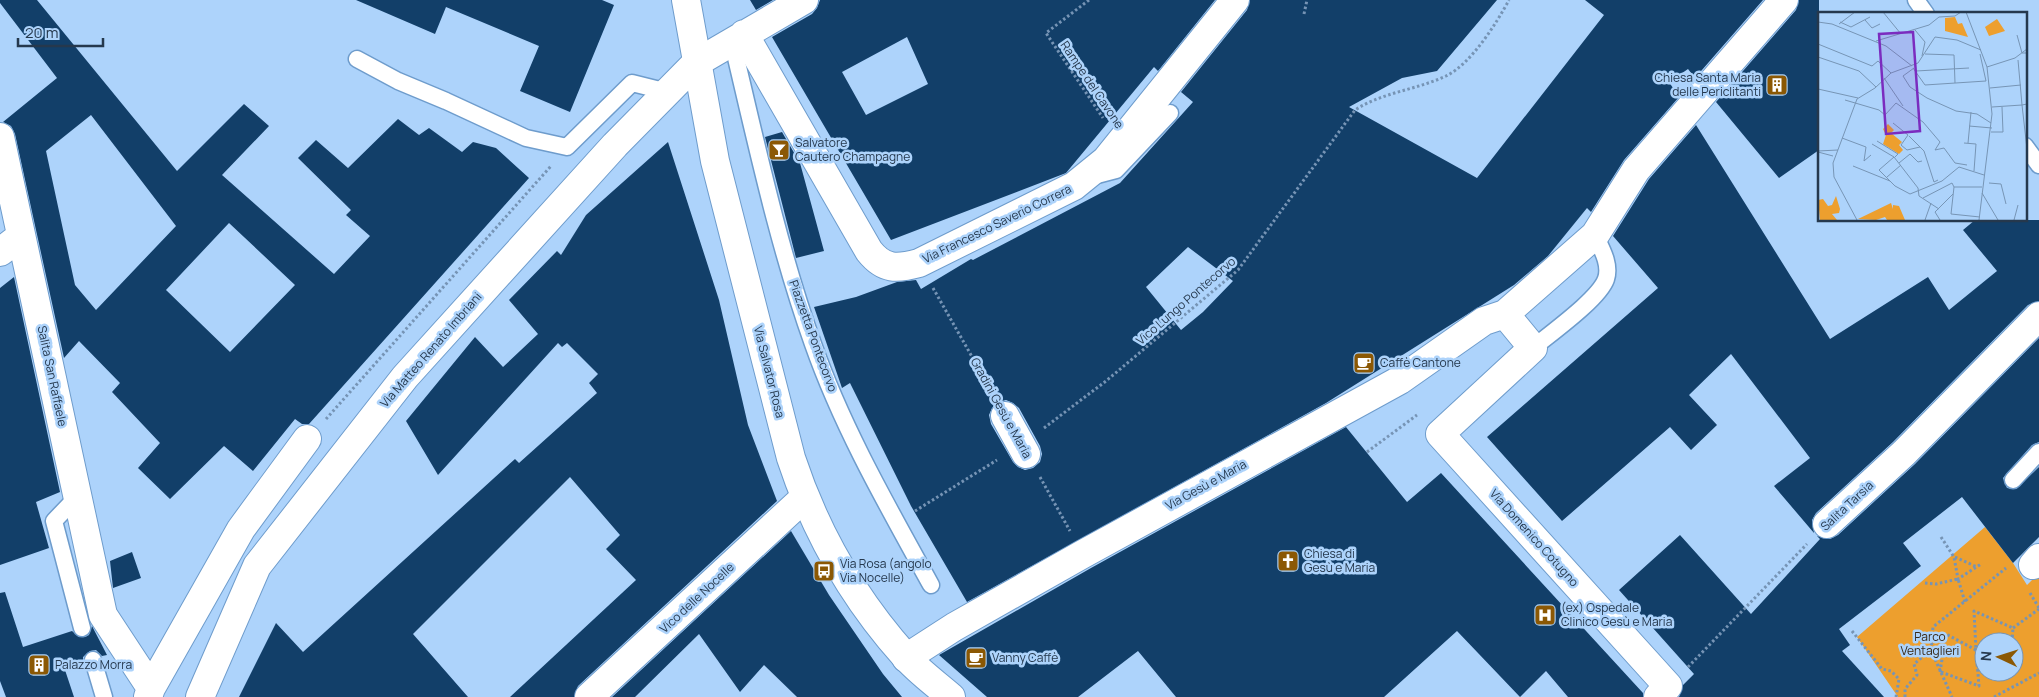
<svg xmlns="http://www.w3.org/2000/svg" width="2039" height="697" viewBox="0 0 2039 697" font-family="Manrope,sans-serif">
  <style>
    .green { fill: #ed9f2e; fill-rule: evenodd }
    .building { fill: #123f69; fill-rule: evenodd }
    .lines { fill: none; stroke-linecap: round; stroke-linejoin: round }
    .lane-casing { stroke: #6e9ccc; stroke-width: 19 }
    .street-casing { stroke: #6e9ccc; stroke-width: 30 }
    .secondary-casing { stroke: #6e9ccc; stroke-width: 30 }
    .primary-casing { stroke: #6e9ccc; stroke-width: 30 }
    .path { stroke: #7694b5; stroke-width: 3; stroke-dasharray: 2.5 2.5; stroke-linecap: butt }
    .lane { stroke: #fff; stroke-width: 16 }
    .street { stroke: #fff; stroke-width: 28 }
    .secondary { stroke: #fff; stroke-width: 28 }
    .primary { stroke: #fff; stroke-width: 28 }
    .labels { text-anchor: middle; stroke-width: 5; stroke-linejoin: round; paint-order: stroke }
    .poi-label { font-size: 12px; fill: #25384d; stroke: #add3fb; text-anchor: start }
    .street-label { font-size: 12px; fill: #25384d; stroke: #add3fb }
    .park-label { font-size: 12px; fill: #382917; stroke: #add3fb }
    .inset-road { fill: none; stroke: #7795b5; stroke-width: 1 }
    .view { fill: #7b2cbf; fill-opacity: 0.15; stroke: #7b2cbf; stroke-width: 2.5 }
    .inset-edge { fill: none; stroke: #25384d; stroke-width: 2.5 }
  </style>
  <rect width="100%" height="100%" fill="#add3fb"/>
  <path class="green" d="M1985 527 2013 563 2027 585 2039 573V697H1898L1857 637ZM1984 642H2014V672H1984Z"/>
  <path class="building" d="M0 0H37L177 171 244 104 269 126 222 175 334 274 370 236 346 215 351 210 298 158 316 140 348 168 398 119 419 135 429 128 462 152 473 142 496 148 529 178 309 424H302L295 419 253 471 224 446 170 499 138 468 160 443 112 392 120 383 79 341 64 358 15 134 11 126 3 122 57 78 0 3ZM91 115 176 226 96 310 75 285 46 151ZM229 223 295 285 230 352 166 290Z
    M356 0H602L614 5 570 112 520 91 539 46 446 7 435 34Z
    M750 0H773L756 10Z
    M820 0H1215L1158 71 1154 67 1066 173 891 240 772 37 812 14 817 8ZM907 37 928 84 866 115 842 72Z
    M1250 0H1497L1437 71 1402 78 1349 107 1477 178 1604 15 1585 0H1763L1695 78 1688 69 1669 82 1679 97 1624 160 1591 212 1587 208 1548 256 1514 285 1326 403 967 602 911 506 850 383 842 388 814 307 856 297 897 282 916 280 921 289 971 259 973 260 1120 183 1193 102 1181 92 1247 10ZM1188 247 1233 281 1203 312 1181 330 1146 287ZM1006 400 1013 403 1019 408 1040 446 1042 454 1040 462 1033 468 1025 470 1018 467 1013 462 991 424 989 415 992 408 998 402Z
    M1799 0H1819V150L1779 178 1716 102 1796 10Z
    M1696 125 1830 339 1928 277 1949 310 1997 271 1963 230 1975 220H2039V301L2028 305 1893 442 1816 513 1812 520 1814 533 1774 486 1810 458 1731 354 1689 395 1717 425 1691 450 1670 427 1562 521 1487 437 1658 288 1613 236 1649 179Z
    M782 132 800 163 824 251 796 258 765 137Z
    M668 142 719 300 748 425 777 501 578 686 574 697H510L636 580 606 549 620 535 570 477 413 634 468 697H239L276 623 303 652 515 459 519 463 597 393 589 383 598 374 567 343 562 347 558 343 438 475 406 421 475 337 503 367 538 334 509 300 557 251 561 255 586 215Z
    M14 277 60 492 36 502 49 548 0 565V288Z
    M2039 338V442L2032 445 2003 478 2007 488 2016 489 2039 467V537L2013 563 1962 497 1903 543 1921 566 1839 629 1850 645 1842 651 1884 697H1679L1683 685 1694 674 1619 590 1680 535 1751 614 1820 539 1817 536 1830 539 1838 535 1915 464Z
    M1346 427 1407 502 1441 473 1643 693V697H1568L1546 671 1520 697 1457 631 1384 697H1176L1138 651 1078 697H987L939 655 1091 568Z
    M791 531 829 595 883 674 902 697H797L764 665 740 692 699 634 635 697H612Z
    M132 552 141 578 113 588 110 561Z
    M5 592 23 647 72 631 79 637H85L89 635 92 626 107 655 102 656 96 650 90 651 83 657V663L65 670 74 697H6L0 681V593Z"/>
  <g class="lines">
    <g class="lane-casing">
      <path id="lane" d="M1916 0 1926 14
        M732 41C756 142 778 246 813 344 843 429 888 507 931 585
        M357 59 398 81 446 101 526 138 567 147 632 83 668 92
        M2025 146 2039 165
        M1097 175 1116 170 1170 113
        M1533 348C1551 333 1599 299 1606 279 1611 264 1601 248 1595 235
        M2013 480 2039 452
        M78 496 54 521 82 628
        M93 660 104 697"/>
    </g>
    <g class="street-casing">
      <path id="street" d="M744 34 869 251C884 270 897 269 919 263L1074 186 1106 160 1235 0
        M696 63 804 0
        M0 137 103 615 151 688 148 697
        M0 252 21 236
        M1505 314 1533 348 1440 434 1668 686 1658 697
        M1005 416 1026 454
        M1827 524 1904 453 2039 316
        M2033 565 2039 558
        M906 658 954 627 1083 554 1400 380 1484 321 1505 314 1595 235 1636 170 1784 0
        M151 688 241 529 307 439
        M589 697 804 498"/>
    </g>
    <g class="secondary-casing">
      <path id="secondary" d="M200 697 257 566 405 377 615 145 696 63"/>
    </g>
    <g class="primary-casing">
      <path id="primary" d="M686 0 715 161 791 458C815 531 854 599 905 656 918 671 936 684 951 697"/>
    </g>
    <path class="path" d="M1089 0 1046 33 1103 118
      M1304 14 1307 0
      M933 288 992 392
      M326 419 551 166
      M1044 428 1106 381 1238 270 1355 110C1383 92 1416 90 1446 76 1471 64 1496 24 1509 0
      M1367 452 1417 415
      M1040 477 1070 531
      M915 511 997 460
      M1941 537 1954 557 1958 579 1981 564
      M1955 557 1977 567
      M1925 583 1936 584 1958 579 1965 602
      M2030 593 2039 608
      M2013 628 2039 609
      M1852 631 1882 669 1891 671 1899 679 1896 697
      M2012 642 2013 628
      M1931 650 1933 627 2006 568
      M1688 667 1807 544
      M1940 672 1946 634 1976 650 1974 611 2013 628
      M1941 672 1979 686 1976 650 1984 654
      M1905 697V689L1917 675 1914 664 1931 650 1952 697
      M1994 697 2039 673"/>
    <use href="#lane" class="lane"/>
    <use href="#street" class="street"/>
    <use href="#secondary" class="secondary"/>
    <use href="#primary" class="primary"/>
  </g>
  <defs>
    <g id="building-square" transform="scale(1.125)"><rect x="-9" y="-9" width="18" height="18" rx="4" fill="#8b5804" stroke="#add3fb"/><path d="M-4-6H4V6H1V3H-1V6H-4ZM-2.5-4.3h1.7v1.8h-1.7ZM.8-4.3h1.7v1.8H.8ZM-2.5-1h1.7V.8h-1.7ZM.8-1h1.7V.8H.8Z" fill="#fff"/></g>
    <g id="bar-square" transform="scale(1.125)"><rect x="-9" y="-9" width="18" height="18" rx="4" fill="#8b5804" stroke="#add3fb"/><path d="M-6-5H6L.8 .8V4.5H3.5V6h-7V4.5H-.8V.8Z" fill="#fff"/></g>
    <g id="cafe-square" transform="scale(1.125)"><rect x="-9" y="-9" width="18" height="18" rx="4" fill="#8b5804" stroke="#add3fb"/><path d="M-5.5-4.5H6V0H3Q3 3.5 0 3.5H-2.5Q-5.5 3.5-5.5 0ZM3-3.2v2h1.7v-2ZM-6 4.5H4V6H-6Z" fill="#fff"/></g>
    <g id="church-square" transform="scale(1.125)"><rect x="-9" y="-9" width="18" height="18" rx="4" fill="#8b5804" stroke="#add3fb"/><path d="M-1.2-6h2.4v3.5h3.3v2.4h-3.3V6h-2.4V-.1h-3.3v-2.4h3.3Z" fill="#fff"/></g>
    <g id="bus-square" transform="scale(1.125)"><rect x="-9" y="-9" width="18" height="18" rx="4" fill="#8b5804" stroke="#add3fb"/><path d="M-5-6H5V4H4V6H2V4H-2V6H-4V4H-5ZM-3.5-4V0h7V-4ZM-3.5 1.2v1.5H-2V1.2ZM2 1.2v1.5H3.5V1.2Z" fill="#fff"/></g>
    <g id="hospital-square" transform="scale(1.125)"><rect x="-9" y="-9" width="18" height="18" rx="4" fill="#8b5804" stroke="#add3fb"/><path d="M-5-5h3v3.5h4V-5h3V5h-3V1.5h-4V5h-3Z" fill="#fff"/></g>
  </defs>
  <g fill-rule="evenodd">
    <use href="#building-square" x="1777" y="85"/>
    <use href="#bar-square" x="779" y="150"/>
    <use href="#cafe-square" x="1364" y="363"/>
    <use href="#church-square" x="1288" y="561"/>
    <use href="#bus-square" x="824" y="571"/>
    <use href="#hospital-square" x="1545" y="615"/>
    <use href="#cafe-square" x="976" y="658"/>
    <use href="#building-square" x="39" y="665"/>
  </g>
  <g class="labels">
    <g class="poi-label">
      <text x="1761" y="82" text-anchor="end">Chiesa Santa Maria<tspan x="1761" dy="14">delle Periclitanti</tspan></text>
      <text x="795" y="147">Salvatore<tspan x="795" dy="14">Cautero Champagne</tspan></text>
      <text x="1380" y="367">Caffè Cantone</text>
      <text x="1304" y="558">Chiesa di<tspan x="1304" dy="14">Gesù e Maria</tspan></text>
      <text x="840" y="568">Via Rosa (angolo<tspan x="840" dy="14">Via Nocelle)</tspan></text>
      <text x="1561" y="612">(ex) Ospedale<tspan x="1561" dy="14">Clinico Gesù e Maria</tspan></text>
      <text x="992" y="662">Vanny Caffè</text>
      <text x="55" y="669">Palazzo Morra</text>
    </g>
    <g class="street-label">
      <text transform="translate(1092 85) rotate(56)" y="4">Rampe del Cavone</text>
      <text transform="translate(997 224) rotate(-26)" y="4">Via Francesco Saverio Correra</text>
      <text transform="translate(1186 301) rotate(-41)" y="4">Vico Lungo Pontecorvo</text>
      <text transform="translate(813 336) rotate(70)" y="4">Piazzetta Pontecorvo</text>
      <text transform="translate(431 350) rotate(-49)" y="4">Via Matteo Renato Imbriani</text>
      <text transform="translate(769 372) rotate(76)" y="4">Via Salvator Rosa</text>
      <text transform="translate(52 376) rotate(78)" y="4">Salita San Raffaele</text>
      <text transform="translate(1001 408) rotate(61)" y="4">Gradini Gesù e Maria</text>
      <text transform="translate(1206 485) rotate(-29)" y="4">Via Gesù e Maria</text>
      <text transform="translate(1847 506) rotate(-43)" y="4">Salita Tarsia</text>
      <text transform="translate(1534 538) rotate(48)" y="4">Via Domenico Cotugno</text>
      <text transform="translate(697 598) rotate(-43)" y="4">Vico delle Nocelle</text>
    </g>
    <g class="park-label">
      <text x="1930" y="641">Parco<tspan x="1930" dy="14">Ventaglieri</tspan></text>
    </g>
  </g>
  <g transform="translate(1818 12)">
    <rect width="209" height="209" fill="#add3fb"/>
    <path d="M137 5 140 12 144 11 150 25 127 19V6ZM179 7 187 19 171 24 167 15ZM70 112 76 118 73 121 84 130 81 133 85 138 81 142 65 132 68 123 65 117ZM18 184 22 197 21 201 14 202 19 208H2L0 188 5 187 10 194 14 193ZM73 191 75 197V193L81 194 87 208H69L67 205 58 208 40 207Z" fill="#ed9f2e"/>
    <path class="inset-road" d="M65 0 83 22M148 0 169 55 174 102 161 208M47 8 54 16 62 12M0 10 14 12 68 34 94 54M22 10 33 15 52 5M21 12 37 0M97 18 107 30 104 44M199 23 204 41H209M58 29 111 13 121 5 137 4 143 0M0 32 54 54 60 49 73 61M107 42 136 43 137 71M0 45 41 59 58 75M169 55 197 46 209 37M95 56 107 73 168 69 162 42M96 56 85 64 92 75 109 86 138 99 159 102 173 111M98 59 151 56M66 66 85 94M172 76 203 73M0 77 40 86M27 88 61 98 67 103 78 91 105 110M209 92 204 93 209 137M174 95 204 93 200 48M105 110 122 130 117 138 126 136 137 151 149 153M75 111 90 123 83 133 89 138 102 135M151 114 174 116M173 120H185L184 95M91 124 106 139 116 170 120 168M24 126 48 135 46 149 53 143M59 129 80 142 77 145M146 131 158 132 156 159M150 131 153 100M54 132 76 145 100 176 101 184 121 197M0 139 20 138M0 140 15 144M76 145 61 158 77 174 92 182 124 169 141 155 166 163M81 151 92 142 100 150 104 149M35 154 72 169M69 165 83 153M171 171 183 172 188 192M136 175 133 202 162 205M136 175H164M164 181 180 208M105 186 134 171 136 175M39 208 16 165 15 151 39 87 57 76 73 61 100 51 117 25 139 28 163 38M107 208 113 191M122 208 117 200 135 182M196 208 200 193"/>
    <path class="view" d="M95 20 102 119 68 122 61 22Z"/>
    <rect width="209" height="209" class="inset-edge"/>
  </g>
  <g transform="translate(1999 657) rotate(274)"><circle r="24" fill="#add3fb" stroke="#7795b5"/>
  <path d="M0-4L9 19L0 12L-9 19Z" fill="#8b5804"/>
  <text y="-8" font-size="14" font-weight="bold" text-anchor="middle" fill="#25384d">N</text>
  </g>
  <path d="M18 38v8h85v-8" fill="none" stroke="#25384d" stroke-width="2.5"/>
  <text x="25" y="38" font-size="15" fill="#25384d" stroke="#add3fb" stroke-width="4" paint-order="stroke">20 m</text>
</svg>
